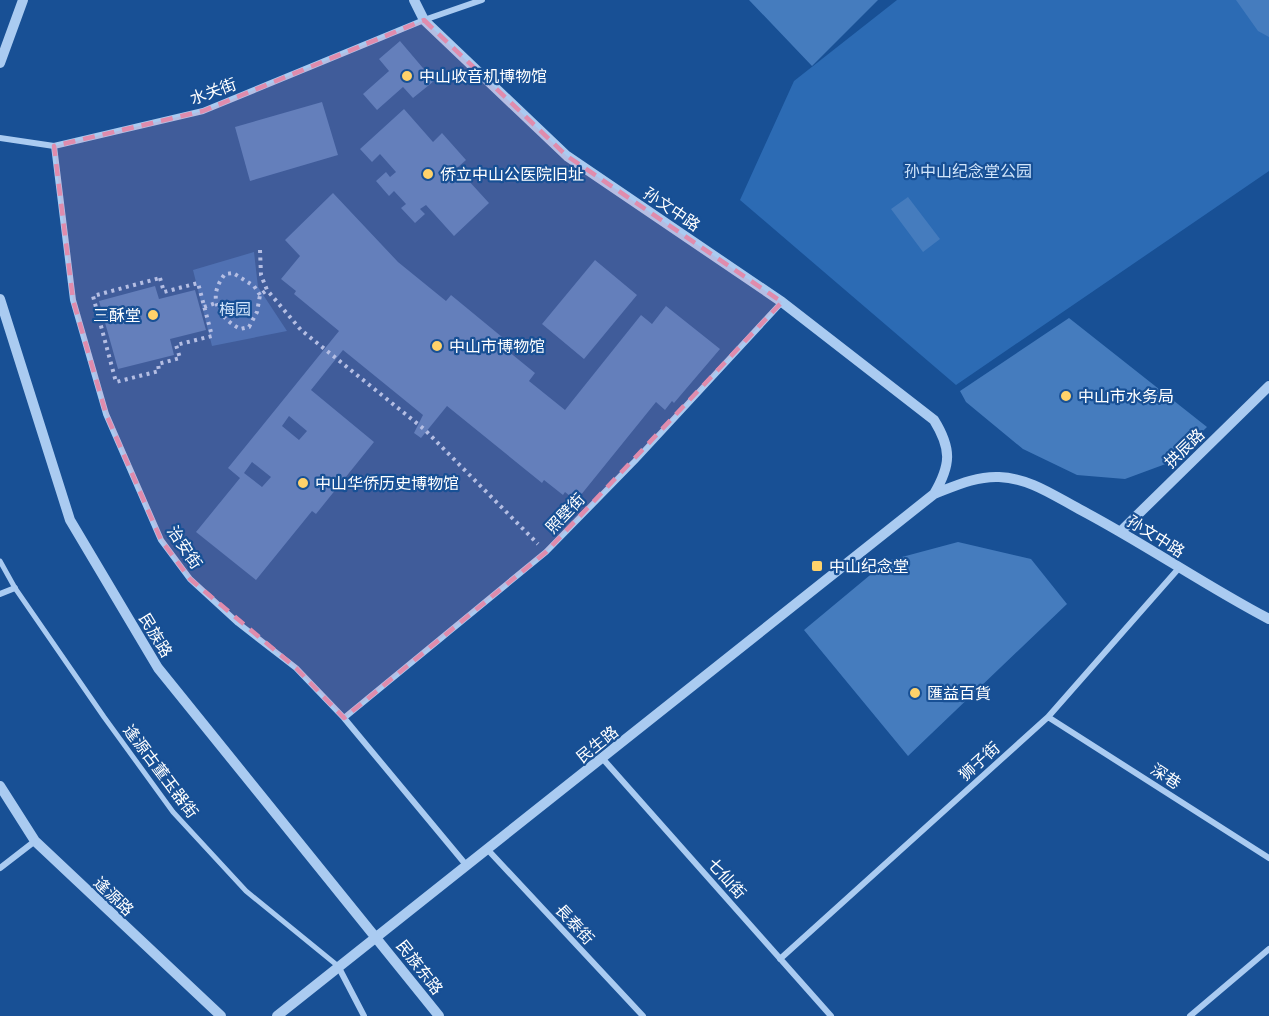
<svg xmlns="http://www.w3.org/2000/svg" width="1269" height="1016" viewBox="0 0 1269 1016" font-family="'Asap Condensed','Noto Sans SC',sans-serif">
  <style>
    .green { fill: #2c6bb4 }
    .building { fill: #457cbe; fill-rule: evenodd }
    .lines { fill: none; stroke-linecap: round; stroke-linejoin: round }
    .path { stroke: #aacbf1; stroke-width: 4; stroke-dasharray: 3 4.5; stroke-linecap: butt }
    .pedestrian { stroke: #aacbf1; stroke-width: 5 }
    .minor { stroke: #aacbf1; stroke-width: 6 }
    .tertiary { stroke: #aacbf1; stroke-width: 10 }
    .marked { fill: #e08cad; fill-opacity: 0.2; stroke: #e08cad; stroke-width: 4.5; stroke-dasharray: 12 8; stroke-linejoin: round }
    .poi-dot { fill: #ffd26a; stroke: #185095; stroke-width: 2 }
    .labels { text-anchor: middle; stroke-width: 4.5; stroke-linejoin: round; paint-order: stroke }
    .poi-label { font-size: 16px; fill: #fff; stroke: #185095; text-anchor: start }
    .street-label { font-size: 16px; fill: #fff; stroke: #185095 }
    .park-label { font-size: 16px; fill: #d1e5fb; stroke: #185095 }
  </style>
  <rect width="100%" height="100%" fill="#185095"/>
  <path class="green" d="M897 0H1269V171L956 385 740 200 794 81Z
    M254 252 258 287 287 331 212 346 193 270Z"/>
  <path class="building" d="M749 0H878L812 66Z
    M1236 0H1269V37L1258 31Z
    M400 41 434 81 413 98 403 87 377 110 363 94 389 71 379 59Z
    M322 102 338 155 250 181 235 127Z
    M404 109 433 142 442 133 466 160 457 168 489 203 454 236 426 205 420 209 425 214 415 223 401 208 406 204 394 191 389 196 376 181 386 172 390 177 396 172 380 154 372 162 360 149Z
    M333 193 398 262 446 301 451 295 502 337 498 343 535 373 529 381 565 410 641 315 652 324 666 306 720 349 674 403 672 401 665 410 656 402 576 501 565 492 563 495 544 480 542 483 447 406 421 438 414 433 423 415 343 350 311 390 374 442 316 514 312 511 256 580 196 532 240 478 228 468 339 331 294 294 296 291 281 279 300 256 285 240ZM289 416 307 431 299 440 282 426ZM252 462 271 477 262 487 244 473Z
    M908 197 940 239 923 252 891 209Z
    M595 260 637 295 584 359 542 324Z
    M155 286 159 299 195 290 206 330 170 339 174 355 118 369 99 301Z
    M1069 318 1207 427 1171 462 1125 479 1077 475 1023 449 966 402 960 391Z
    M958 542 1031 559 1067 604 908 756 804 630 887 561Z"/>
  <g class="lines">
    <path class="path" d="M260 250 261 275 267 290 301 330 424 429 538 544
      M160 278 164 292 198 283 212 336 176 345 180 358 158 364 159 371 116 382 93 296Z
      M260 295 254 286 233 273 225 274C207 297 217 316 240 329L249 327 257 312 260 295 267 290
      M204 307 216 303"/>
    <path class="pedestrian" d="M0 561 15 588 104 717 173 812 246 891 338 966"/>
    <path class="minor" d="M0 138 54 146 203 111 424 20 482 0
      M54 146 73 300 106 414 161 540 190 579 238 623 296 668 344 718 467 866
      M0 594 15 588
      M1048 717 1269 858
      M344 718 546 552 635 461 782 302
      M603 759 831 1016
      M488 850 643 1016
      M0 868 35 841
      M780 959 1048 717 1179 568
      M338 966 364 1016
      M1190 1016 1269 949"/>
    <path class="tertiary" d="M414 0 424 20 567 156 782 302 934 420C952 449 951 465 934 494
      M0 63 23 0
      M0 299 70 520 158 668 439 1016
      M1121 531 1269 386
      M0 786 35 841 221 1016
      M277 1016 934 494C955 486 976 476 999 477 1029 478 1053 495 1079 509 1144 543 1204 585 1269 619"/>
  </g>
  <path class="marked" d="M424 20 567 156 782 302 546 552 344 718 296 668 190 579 161 540 106 414 73 300 54 146 203 111Z"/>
  <g class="poi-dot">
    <circle cx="407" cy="76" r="6"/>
    <circle cx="428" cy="174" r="6"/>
    <circle cx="153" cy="315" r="6"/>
    <circle cx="437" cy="346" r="6"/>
    <circle cx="1066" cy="396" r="6"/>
    <circle cx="303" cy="483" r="6"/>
    <rect x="811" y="560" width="12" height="12" rx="3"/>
    <circle cx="915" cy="693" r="6"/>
  </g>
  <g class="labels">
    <g class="poi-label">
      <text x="419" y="82">中山收音机博物馆</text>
      <text x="440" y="180">侨立中山公医院旧址</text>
      <text x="141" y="321" text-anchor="end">三酥堂</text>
      <text x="449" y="352">中山市博物馆</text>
      <text x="1078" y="402">中山市水务局</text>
      <text x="315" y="489">中山华侨历史博物馆</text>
      <text x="829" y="572">中山纪念堂</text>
      <text x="927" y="699">匯益百貨</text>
    </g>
    <g class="street-label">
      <text transform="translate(213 91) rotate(-20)" y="6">水关街</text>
      <text transform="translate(672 209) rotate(34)" y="6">孙文中路</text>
      <text transform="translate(1184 448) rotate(-44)" y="6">拱辰路</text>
      <text transform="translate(565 513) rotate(-46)" y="6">照壁街</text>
      <text transform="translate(1156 536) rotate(32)" y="6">孙文中路</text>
      <text transform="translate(185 547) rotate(56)" y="6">治安街</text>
      <text transform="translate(156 635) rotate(59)" y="6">民族路</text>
      <text transform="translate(597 744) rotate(-39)" y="6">民生路</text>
      <text transform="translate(979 761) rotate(-42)" y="6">狮子街</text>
      <text transform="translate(161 771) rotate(53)" y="6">逢源古董玉器街</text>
      <text transform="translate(1166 776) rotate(33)" y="6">深巷</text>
      <text transform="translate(727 878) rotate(48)" y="6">七仙街</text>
      <text transform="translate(114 896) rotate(44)" y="6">逢源路</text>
      <text transform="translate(575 924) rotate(47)" y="6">長泰街</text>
      <text transform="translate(420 967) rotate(52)" y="6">民族东路</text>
    </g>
    <g class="park-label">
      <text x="968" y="177">孙中山纪念堂公园</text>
      <text x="235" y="315">梅园</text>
    </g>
  </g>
</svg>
